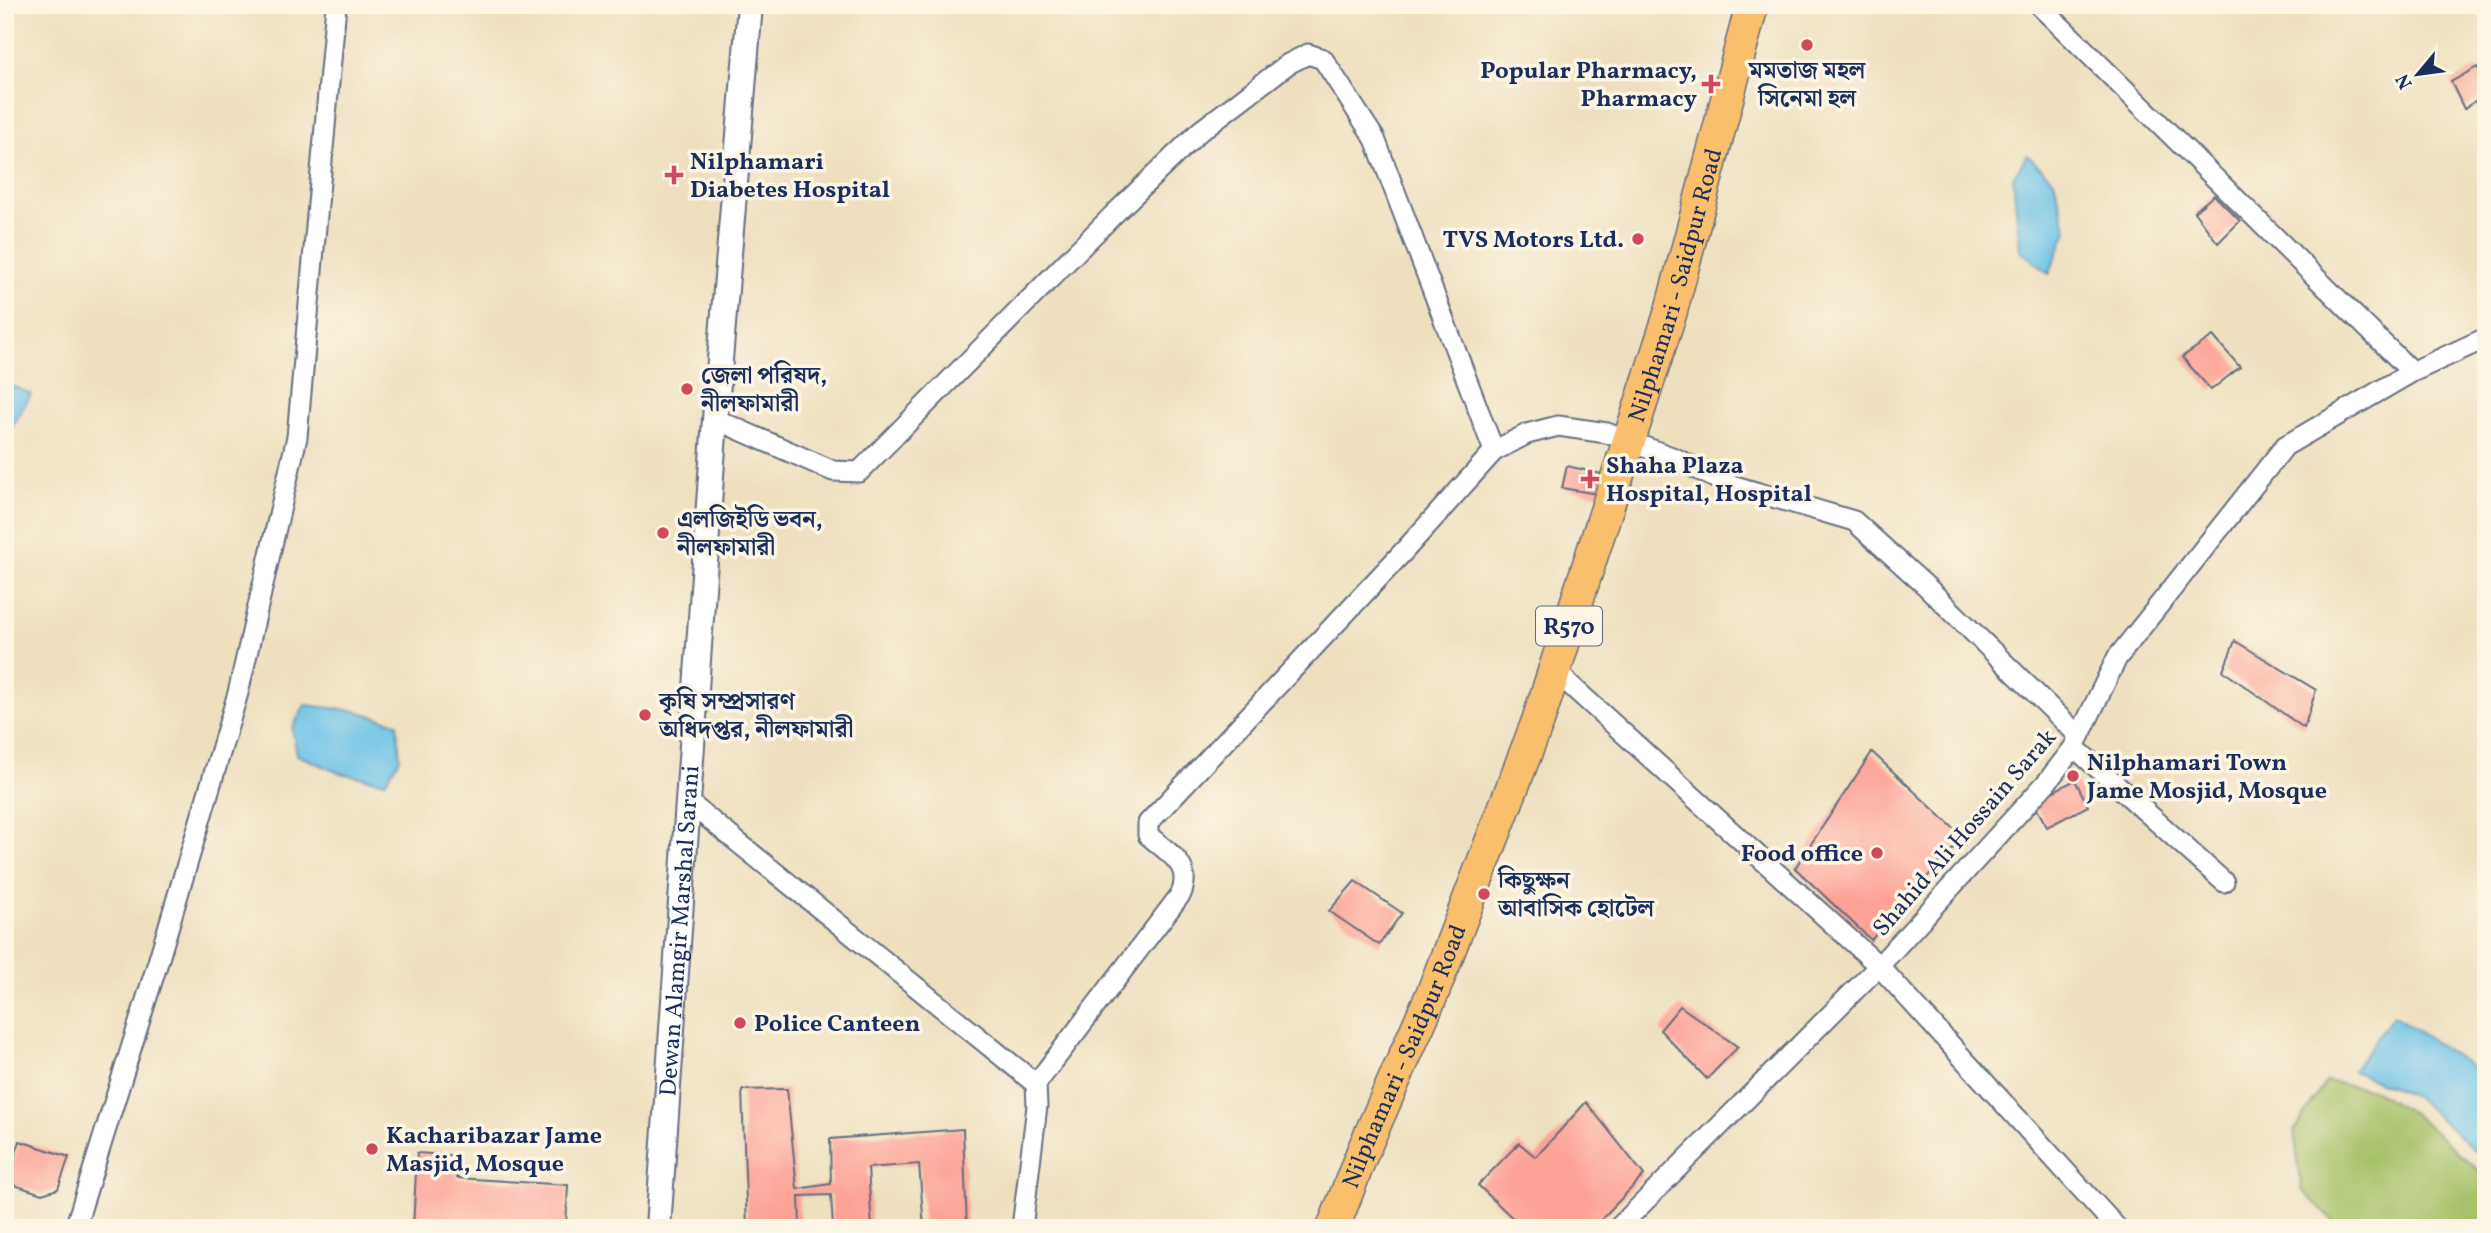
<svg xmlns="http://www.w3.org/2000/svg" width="2491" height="1233" viewBox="0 0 2491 1233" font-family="Vollkorn,'Noto Serif Bengali',serif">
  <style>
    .green { fill: #a7c167; stroke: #617862; stroke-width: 2 }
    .water { fill: #6ac2e8; stroke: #4278a3; stroke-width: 2 }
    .building { fill: #fca395 }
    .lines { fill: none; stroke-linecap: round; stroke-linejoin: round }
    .minor-casing { stroke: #656d80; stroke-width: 23 }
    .tertiary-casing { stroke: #656d80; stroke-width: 28 }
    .primary-casing { stroke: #656d80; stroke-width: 35 }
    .minor { stroke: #fff; stroke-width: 19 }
    .tertiary { stroke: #fff; stroke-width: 24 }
    .primary { stroke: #f9bf6d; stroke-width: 32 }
    .poi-dot { fill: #d1495b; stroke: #fcf5e5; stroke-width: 2.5 }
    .labels { text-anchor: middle; stroke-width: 7; stroke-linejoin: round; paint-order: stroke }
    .shield { fill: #fcf5e5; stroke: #5e6a86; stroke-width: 2 }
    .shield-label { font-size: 23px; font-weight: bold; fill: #1b2f5e }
    .poi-label { font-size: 24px; font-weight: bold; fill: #1b2f5e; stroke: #fcf5e5; text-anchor: start }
    .street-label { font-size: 24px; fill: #1b2f5e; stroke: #fcf5e5 }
  </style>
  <rect width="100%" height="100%" fill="#fcf5e5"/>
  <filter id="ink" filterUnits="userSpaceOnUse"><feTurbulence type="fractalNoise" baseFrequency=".0143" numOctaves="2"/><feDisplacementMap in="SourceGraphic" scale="14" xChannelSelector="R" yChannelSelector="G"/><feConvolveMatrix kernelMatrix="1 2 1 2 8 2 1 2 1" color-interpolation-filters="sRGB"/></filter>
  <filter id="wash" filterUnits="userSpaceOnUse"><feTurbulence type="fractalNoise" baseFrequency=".00686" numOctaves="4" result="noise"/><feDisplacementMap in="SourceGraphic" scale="28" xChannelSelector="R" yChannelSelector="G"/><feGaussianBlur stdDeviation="1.57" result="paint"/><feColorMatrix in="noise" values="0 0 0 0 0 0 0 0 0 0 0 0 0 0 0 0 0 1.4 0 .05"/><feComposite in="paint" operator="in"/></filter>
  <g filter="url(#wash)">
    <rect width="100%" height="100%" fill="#eee0bf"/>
    <path class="green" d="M2326 1081 2373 1090 2414 1114 2486 1177V1228H2340L2302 1190 2294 1131Z"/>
    <path class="water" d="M2027 155 2054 180 2067 231 2049 274 2020 250 2013 178Z
      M9 385 31 394 5 440V392Z
      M305 705 356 711 397 723 400 758 385 782 340 773 297 755 292 729Z
      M2393 1015 2486 1076V1161L2416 1097 2353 1071Z"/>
    <g id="blocks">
      <path class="building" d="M2477 67 2486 81V93L2464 109 2451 82Z
        M2214 195 2240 221 2218 243 2194 212Z
        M2213 336 2240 367 2211 390 2182 357Z
        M1567 466 1606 475 1603 495 1562 488Z
        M2235 641 2316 690 2304 728 2223 671Z
        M1872 752 1963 837 1871 940 1795 868Z
        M2075 780 2088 806 2047 827 2033 802Z
        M1355 881 1402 913 1379 945 1329 911Z
        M1680 1006 1738 1047 1707 1079 1660 1030Z
        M787 1089 797 1189 831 1184 830 1139 963 1129 967 1228H924L919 1164 868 1168 872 1228H833L831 1195 799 1196 800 1228H747L742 1090Z
        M1586 1102 1644 1175 1593 1228H1523L1478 1185 1519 1143 1536 1157Z
        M20 1141 69 1157 58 1189 42 1194 5 1182V1166L11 1168Z
        M417 1153 459 1156 457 1178 568 1185 566 1228H413Z"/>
    </g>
  </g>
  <g filter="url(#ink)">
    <use href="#blocks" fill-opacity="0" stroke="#656d80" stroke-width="2"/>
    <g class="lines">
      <g class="minor-casing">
        <path id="minor" d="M2039 5 2412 372
          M715 419 833 471 859 472 1112 216 1200 131 1288 64 1308 54 1323 59 1375 139 1494 451
          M1555 671 1879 966 2117 1228
          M2074 747 2224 882
          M687 801 1036 1084
          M75 1228 158 962 238 693 297 437 336 5
          M1022 1228 1037 1106 1036 1084 1181 894C1193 864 1169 854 1148 835V823L1404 551 1494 451 1527 434 1558 426 1607 433 1677 459 1725 483 1854 521 1927 587 2079 736
          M1618 1228 1879 966 2047 782 2074 747 2117 658 2285 446 2412 372 2486 338"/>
      </g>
      <g class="tertiary-casing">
        <g id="tertiary">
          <path id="s1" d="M658 1228 715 419 750 5"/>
        </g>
      </g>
      <g class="primary-casing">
        <g id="primary">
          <path id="s2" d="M1333 1228 1363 1151 1433 992 1538 721 1671 311 1752 5"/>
        </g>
      </g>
      <use href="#minor" class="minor"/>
      <use href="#tertiary" class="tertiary"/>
      <use href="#primary" class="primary"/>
    </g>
  </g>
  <g class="poi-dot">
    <circle cx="1807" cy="45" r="7"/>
    <path d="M1707.5 73.5h7v7h7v7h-7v7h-7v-7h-7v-7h7z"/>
    <path d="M670.5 164.5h7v7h7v7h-7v7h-7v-7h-7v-7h7z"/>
    <circle cx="1638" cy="239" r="7"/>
    <circle cx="687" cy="389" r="7"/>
    <path d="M1586.5 468.5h7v7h7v7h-7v7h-7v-7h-7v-7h7z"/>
    <circle cx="663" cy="533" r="7"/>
    <circle cx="645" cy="715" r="7"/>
    <circle cx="2073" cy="776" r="7"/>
    <circle cx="1877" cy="853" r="7"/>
    <circle cx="1484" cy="894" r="7"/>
    <circle cx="740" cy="1023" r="7"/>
    <circle cx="372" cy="1149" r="7"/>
  </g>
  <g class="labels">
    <rect class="shield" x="1536" y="606.5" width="66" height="39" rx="5"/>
    <g class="shield-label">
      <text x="1569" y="634">R570</text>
    </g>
    <g class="poi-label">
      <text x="1697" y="78" text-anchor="end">Popular Pharmacy,<tspan x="1697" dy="28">Pharmacy</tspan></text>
      <text x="1807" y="78" text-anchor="middle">মমতাজ মহল<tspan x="1807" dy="28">সিনেমা হল</tspan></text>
      <text x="690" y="169">Nilphamari<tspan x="690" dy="28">Diabetes Hospital</tspan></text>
      <text x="1624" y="247" text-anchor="end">TVS Motors Ltd.</text>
      <text x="701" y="383">জেলা পরিষদ,<tspan x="701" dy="28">নীলফামারী</tspan></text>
      <text x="1606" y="473">Shaha Plaza<tspan x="1606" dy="28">Hospital, Hospital</tspan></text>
      <text x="677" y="527">এলজিইডি ভবন,<tspan x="677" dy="28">নীলফামারী</tspan></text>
      <text x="659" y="709">কৃষি সম্প্রসারণ<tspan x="659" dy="28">অধিদপ্তর, নীলফামারী</tspan></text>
      <text x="2087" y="770">Nilphamari Town<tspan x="2087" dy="28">Jame Mosjid, Mosque</tspan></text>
      <text x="1863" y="861" text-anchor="end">Food office</text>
      <text x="1498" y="888">কিছুক্ষন<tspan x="1498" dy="28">আবাসিক হোটেল</tspan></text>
      <text x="754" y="1031">Police Canteen</text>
      <text x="386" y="1143">Kacharibazar Jame<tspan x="386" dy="28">Masjid, Mosque</tspan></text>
    </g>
    <g class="street-label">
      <text dy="8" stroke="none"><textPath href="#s2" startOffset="1004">Nilphamari - Saidpur Road</textPath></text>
      <text transform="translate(1964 832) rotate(-49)" y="8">Shahid Ali Hossain Sarak</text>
      <text dy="8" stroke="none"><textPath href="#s1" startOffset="298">Dewan Alamgir Marshal Sarani</textPath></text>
      <text dy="8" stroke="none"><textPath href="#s2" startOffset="186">Nilphamari - Saidpur Road</textPath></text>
    </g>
  </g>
  <rect width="2491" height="1233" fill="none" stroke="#fcf5e5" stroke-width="28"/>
  <g transform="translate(2418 74) rotate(241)" stroke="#fcf5e5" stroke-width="5" paint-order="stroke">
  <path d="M0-5L12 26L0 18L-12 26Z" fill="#1b2f5e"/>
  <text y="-10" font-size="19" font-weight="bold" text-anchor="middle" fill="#1b2f5e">N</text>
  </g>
</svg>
